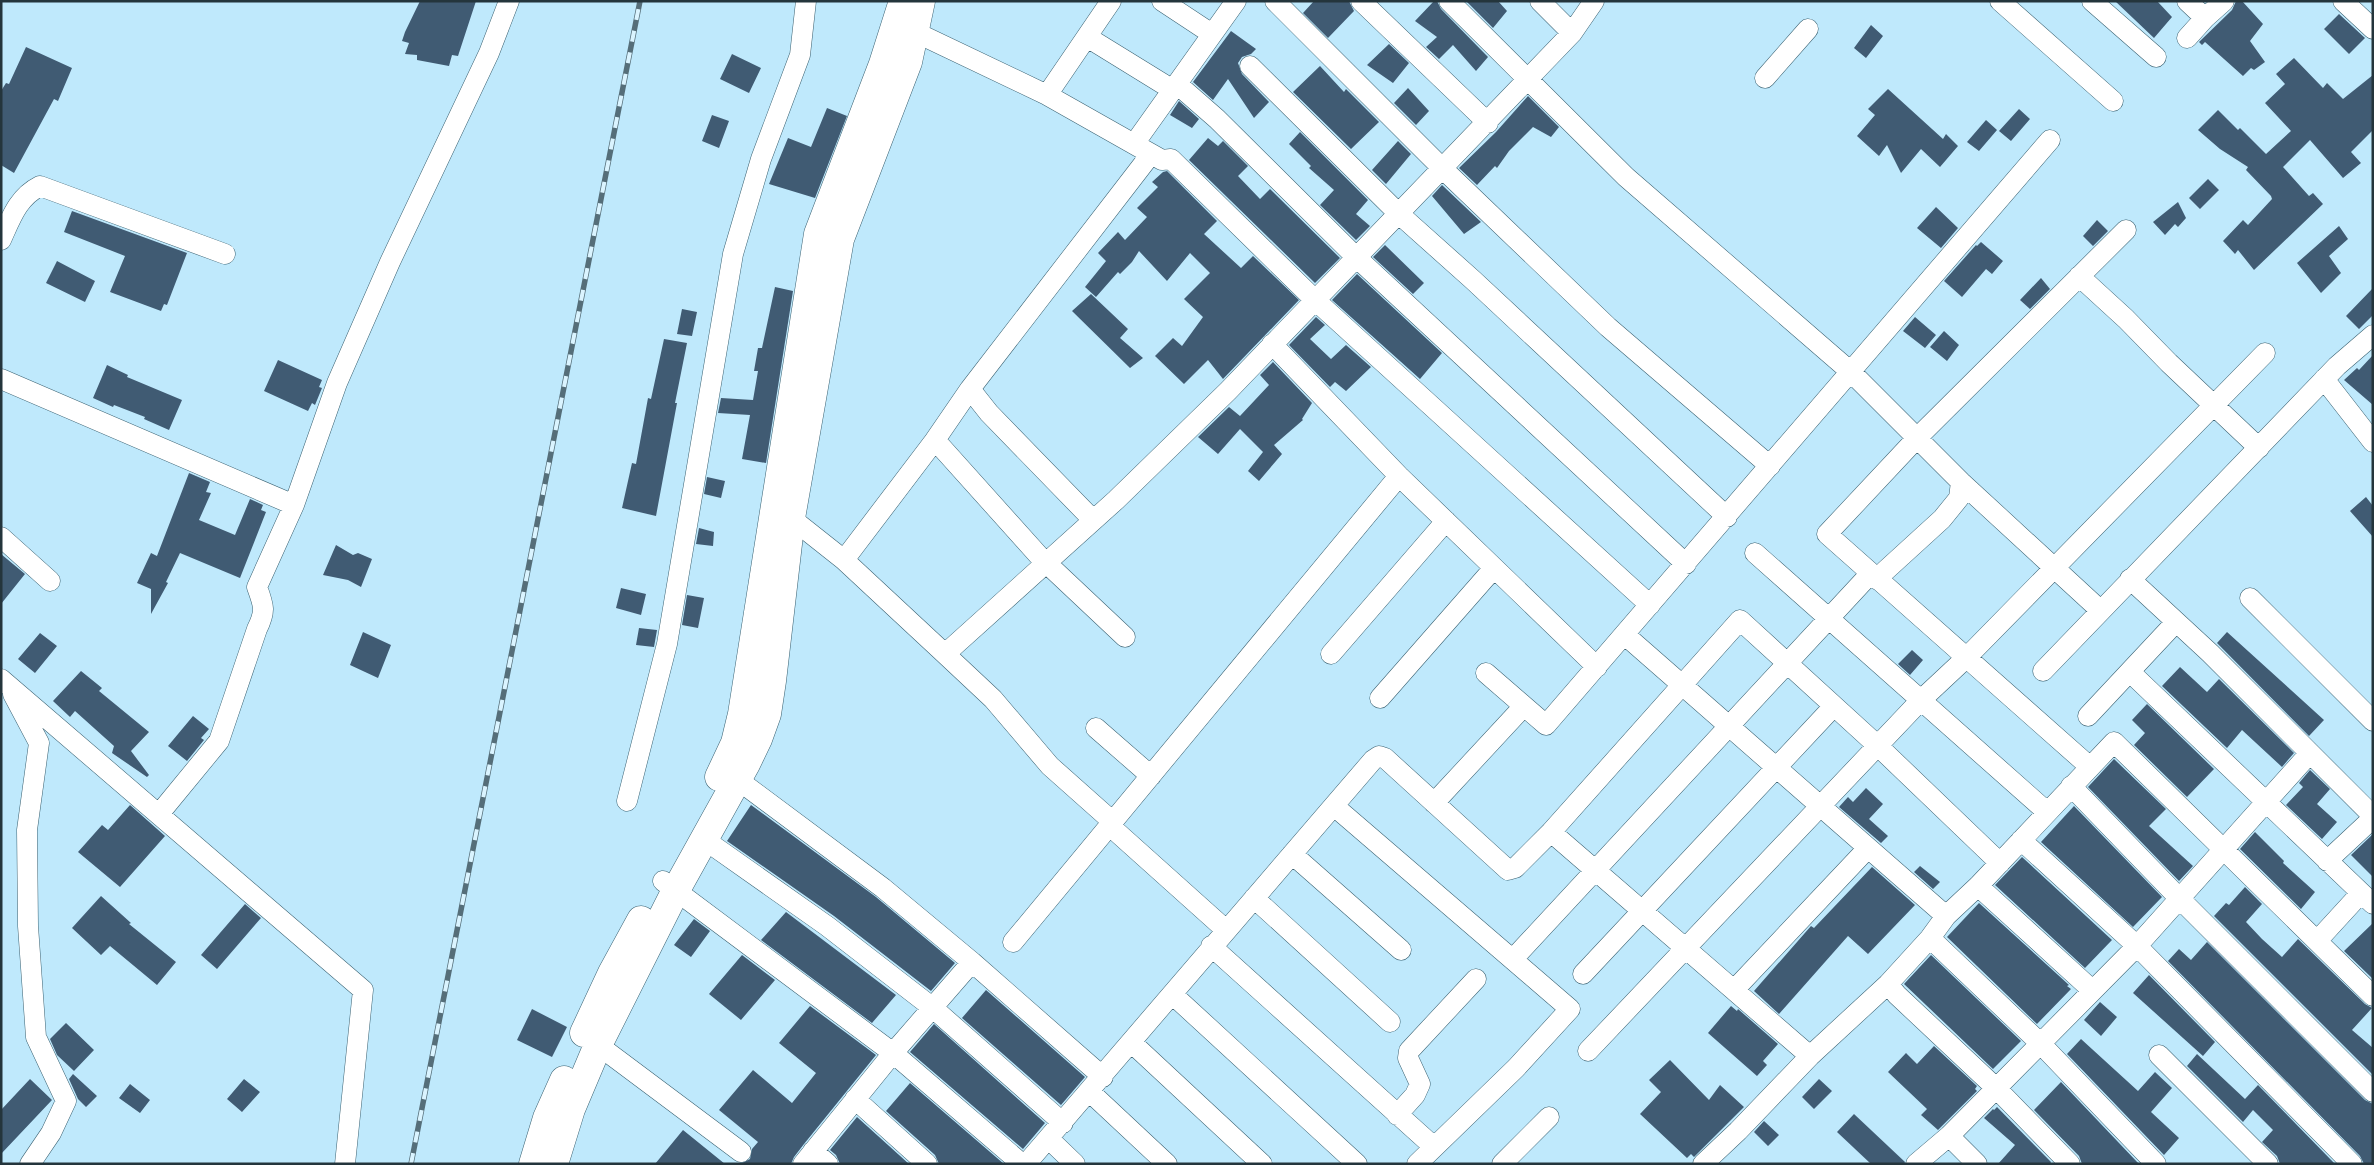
<svg xmlns="http://www.w3.org/2000/svg" width="2374" height="1165" viewBox="0 0 2374 1165" font-family="'Libre Baskerville',serif">
  <style>
    .building { fill: #405b73 }
    .lines { fill: none; stroke-linecap: round; stroke-linejoin: round }
    .street-casing { stroke: #3b6272; stroke-width: 21 }
    .secondary-casing { stroke: #3b6272; stroke-width: 29 }
    .street { stroke: #fff; stroke-width: 20 }
    .secondary { stroke: #fff; stroke-width: 28 }
    .rail-casing { stroke: #556e79; stroke-width: 5.5 }
    .rail { stroke: #daf4ff; stroke-width: 4; stroke-dasharray: 11; stroke-linecap: butt }
  </style>
  <rect width="100%" height="100%" fill="#bfe9fc"/>
  <path class="building" d="M420 1H476L458 56 452 55 449 66 417 60V55L405 54 409 43 402 41 405 32Z
    M1314 1H1349L1354 11 1328 38 1303 13Z
    M1434 1H1437L1441 9 1488 57 1476 71 1453 45 1439 59 1426 47 1437 37 1415 21Z
    M1466 1H1498L1507 11 1493 28Z
    M2115 1H2157L2172 17 2154 38Z
    M2236 1H2242L2263 24 2250 41 2265 62 2254 70 2251 68 2243 76 2205 42 2202 45 2199 42 2232 10Z
    M2339 14 2365 38 2349 54 2324 29Z
    M1871 25 1883 36 1866 58 1854 48Z
    M1231 31 1256 49 1251 54 1242 57 1238 63 1242 74 1269 102 1254 118 1228 79 1213 100 1193 82Z
    M1389 44 1409 63 1393 83 1367 65Z
    M26 47 72 68 58 101 54 99 14 173 1 165V91L6 83 9 84Z
    M732 54 761 68 749 93 720 79Z
    M2294 58 2323 88 2327 83 2343 99 2373 75V130L2351 152 2361 163 2343 178 2310 140 2283 167 2309 196 2313 193 2323 204 2254 270 2238 250 2235 254 2223 241 2243 220 2248 225 2272 199 2271 196 2246 170 2248 167 2220 149 2198 130 2218 110 2238 130 2240 128 2266 154 2291 131 2265 103 2285 84 2276 74Z
    M1320 66 1344 92 1346 89 1379 122 1351 149 1293 92Z
    M1408 88 1429 111 1416 125 1394 103Z
    M1888 89 1943 139 1946 134 1958 146 1940 167 1921 149 1901 173 1887 145 1879 156 1857 136 1875 115 1868 109Z
    M1528 96 1559 127 1551 137 1533 127 1509 151 1497 168 1495 166 1477 185 1459 168 1496 132Z
    M1179 101 1199 119 1192 128 1170 115Z
    M827 108 847 116 815 198 769 184 788 138 811 147Z
    M2019 109 2030 119 2011 141 1999 131Z
    M712 115 729 121 719 148 702 141Z
    M1986 120 1997 130 1979 151 1967 142Z
    M1300 132 1368 200 1356 214 1370 226 1356 240 1320 205 1334 190 1309 168 1311 166 1289 144Z
    M1208 138 1218 146 1223 141 1248 166 1238 176 1260 199 1270 189 1340 258 1315 283 1189 160Z
    M1398 141 1411 154 1386 184 1372 170Z
    M1167 171 1217 221 1204 234 1241 268 1253 256 1299 300 1223 379 1208 360 1184 384 1155 356 1173 338 1182 346 1203 317 1184 299 1210 273 1190 253 1167 281 1139 251 1132 262 1120 274 1118 272 1096 297 1085 287 1106 261 1098 253 1118 232 1125 240 1147 217 1137 208 1158 187 1152 182 1163 172Z
    M2208 179 2219 190 2200 209 2189 198Z
    M1442 185 1481 222 1464 234 1432 196Z
    M2178 202 2186 218 2178 227 2175 224 2165 235 2153 222Z
    M1936 207 1958 228 1941 248 1917 228Z
    M72 211 187 253 167 305 164 304 161 311 110 292 125 256 64 232Z
    M2097 220 2108 231 2093 246 2083 236Z
    M2339 226 2348 239 2329 256 2341 273 2321 293 2297 263Z
    M1981 242 2003 261 1992 274 1986 269 1962 297 1944 281 1976 245 1977 246Z
    M1385 245 1424 283 1413 294 1373 257Z
    M57 261 95 281 85 302 46 283Z
    M1357 274 1442 353 1420 379 1332 300Z
    M2041 278 2050 289 2030 309 2020 300Z
    M775 287 793 291 766 463 742 459 750 415 718 413 721 398 753 400 758 371H754L758 348H762Z
    M2373 288V315L2359 329 2346 316Z
    M1091 294 1128 329 1120 338 1143 358 1130 368 1072 311Z
    M682 309 697 312 692 336 677 334Z
    M1316 317 1325 325 1310 339 1331 359 1346 345 1371 367 1346 391 1335 382 1330 387 1289 345Z
    M1915 317 1936 335 1925 348 1903 331Z
    M1944 331 1959 345 1947 361 1930 347Z
    M664 339 687 343 675 403H677L656 516 622 508 632 463 636 464 648 398 651 399Z
    M2373 355V405L2344 380 2357 368 2359 370Z
    M278 360 322 380 319 387 322 388 315 405 312 403 308 411 264 391Z
    M1273 362 1312 403 1302 419 1303 420 1274 445 1282 454 1259 481 1248 471 1263 452 1240 429 1218 454 1198 437 1229 407 1240 416 1269 385 1260 375Z
    M107 365 128 375 127 377 182 400 169 430 144 419 145 417 114 405 113 407 93 398Z
    M189 473 210 482 206 492 211 493 199 520 235 535 250 499 263 505 261 510 266 512 240 578 180 553 166 582 168 583 151 614V589L137 583 151 553 157 556Z
    M707 477 725 481 721 498 704 494Z
    M2366 497 2373 506V537L2350 511Z
    M699 528 714 532 713 546 696 544Z
    M336 545 353 555 358 553 372 559 361 587 348 580 323 575Z
    M1 554 25 574 1 604Z
    M621 588 646 594 641 615 616 608Z
    M687 595 704 598 698 628 682 625Z
    M639 628 657 630 654 647 636 645Z
    M363 632 391 645 378 678 350 665Z
    M2227 632 2324 720 2309 736 2217 643Z
    M40 633 57 646 35 673 18 659Z
    M1912 650 1923 660 1910 675 1898 664Z
    M2180 667 2207 692 2219 679 2294 753 2282 767 2242 730 2227 748 2162 686Z
    M81 671 102 688 99 691 149 732 131 751 149 775 147 777 112 753 114 746 75 711 70 717 53 701Z
    M2147 704 2214 769 2187 797 2134 745 2145 733 2132 720Z
    M193 716 209 729 201 738 204 740 187 761 168 746Z
    M2114 759 2166 809 2149 826 2193 866 2179 881 2088 787Z
    M2310 770 2330 789 2317 804 2337 822 2322 839 2286 805 2303 787 2299 783Z
    M1866 788 1883 804 1869 819 1888 836 1881 843 1839 807 1848 797 1853 802Z
    M130 805 165 836 120 887 78 852 102 825 108 830Z
    M751 805 876 897 955 963 931 991 834 916 727 841Z
    M2074 806 2162 897 2133 927 2041 842Z
    M2255 832 2284 861 2283 863 2315 892 2301 909 2240 849Z
    M2373 834V877L2351 855Z
    M2022 857 2112 940 2085 968 1995 885Z
    M1920 866 1940 882 1933 889 1914 872Z
    M1872 867 1915 905 1868 954 1848 936 1779 1014 1754 991 1811 926 1814 928Z
    M2245 887 2262 904 2246 922 2262 939 2282 957 2298 939 2365 1004 2372 1008 2352 1030 2373 1048V1075L2214 916 2226 903 2229 905Z
    M101 896 131 923 129 924 176 962 157 985 110 946 101 955 72 928Z
    M1979 903 2069 985 2067 986 2071 989 2037 1024 1947 937Z
    M245 904 261 918 217 969 201 955Z
    M786 912 896 995 872 1023 761 940Z
    M694 919 710 931 691 957 674 945Z
    M2373 923V979L2344 951Z
    M2207 942 2365 1100 2373 1104V1164H2364L2360 1156 2168 961 2179 949 2191 960Z
    M742 955 775 980 741 1020 709 994Z
    M1931 955 2021 1041 1993 1069 1904 984Z
    M2149 975 2215 1042 2203 1056 2133 993Z
    M986 990 1085 1077 1061 1105 962 1018Z
    M2100 1002 2117 1017 2101 1036 2084 1020Z
    M810 1006 876 1055 804 1144 794 1157 791 1164H740L750 1159 752 1149 758 1142 719 1110 753 1070 792 1103 816 1073 779 1043Z
    M1731 1006 1737 1011 1738 1009 1778 1044 1763 1061 1767 1065 1757 1076 1708 1033Z
    M532 1009 567 1027 552 1057 517 1040Z
    M66 1023 94 1050 74 1071 57 1055 50 1039Z
    M934 1024 1045 1123 1023 1149 910 1052Z
    M2081 1039 2138 1091 2155 1072 2172 1088 2151 1112 2179 1138 2164 1155 2067 1054Z
    M1934 1046 1977 1086 1975 1089 1977 1091 1938 1130 1921 1115 1927 1109 1888 1072 1906 1053 1917 1064Z
    M2197 1054 2245 1099 2258 1085 2335 1164H2280L2277 1156 2262 1142 2273 1130 2253 1110 2243 1122 2187 1066Z
    M1670 1060 1709 1100 1720 1085 1744 1107 1694 1157 1691 1154 1687 1158 1640 1114 1661 1092 1649 1080Z
    M73 1074 97 1096 86 1107 78 1099 69 1079Z
    M30 1079 52 1100 1 1154V1110Z
    M244 1079 260 1092 242 1112 227 1099Z
    M1819 1079 1832 1091 1814 1109 1802 1097Z
    M2061 1082 2139 1164H2082L2079 1156 2034 1110Z
    M910 1083 1004 1164H939L935 1155 886 1111Z
    M130 1084 150 1100 140 1113 119 1098Z
    M1997 1107 2051 1162 2050 1164H1998L2015 1145 1984 1118 1993 1109 1994 1110Z
    M1854 1114 1905 1162 1904 1164H1871L1837 1132Z
    M857 1117 909 1164H840L836 1155 830 1150Z
    M1764 1121 1779 1135 1768 1146 1754 1132Z
    M683 1130 725 1164H655Z"/>
  <g class="lines">
    <g class="street-casing">
      <path id="street" d="M1162 1 1212 34
        M1275 1 1443 169 1608 327 1770 466
        M1361 1 1488 123
        M1449 1 1626 177 1851 372 1961 482 2100 610
        M1540 1 1572 33
        M2000 1 2113 101
        M2092 1 2156 57
        M2187 1 2205 18 2187 38
        M2343 1 2373 29
        M2205 18 2224 1
        M902 28 915 32 1047 95 1162 160 1171 159 1315 300 1650 605
        M1087 37 1173 90
        M1250 66 1398 213 1473 280 1727 517
        M1765 78 1808 29
        M1177 84 1217 119 1356 257 1686 564
        M1047 95 1111 1
        M1134 144 1236 1
        M1 240C11 218 18 197 40 186L225 254
        M2079 276 2126 319 2169 363 2259 448
        M1272 344 1399 476 1597 667
        M1 379 294 505
        M2324 379 2373 442
        M970 389 989 413 1093 520
        M935 440 1040 557 1125 637
        M791 518 844 560 945 654 1116 500 1228 391 1572 33 1594 1
        M1 537 50 581
        M1755 553 2047 812
        M844 560 935 440 970 389 1151 154
        M2130 579 2210 653 2373 816
        M1878 580 1885 571 1942 519 1959 498 1961 482
        M2250 598 2373 721
        M1625 635 1946 916
        M945 654 993 699 1050 766 1113 822
        M1331 654 1446 521
        M2043 671 2337 366 2373 335
        M2130 672 2373 904
        M1486 673 1546 725 2050 140
        M1 679 363 990 345 1164
        M13 694 39 743 27 830 28 926 36 1037 66 1101 51 1133 30 1164
        M1380 698 1494 568
        M2088 716 2176 622
        M1096 728 1151 776
        M2089 766 1827 534 1917 438 2126 230
        M726 771 883 888 972 962 1103 1077
        M2071 786 2180 899 2373 1092
        M627 801 667 644 733 254 761 159 800 55 806 1
        M1434 803 1524 706
        M1334 806 1570 1009 1516 1068 1417 1164
        M159 814 219 741 257 629C266 611 264 606 257 587L294 505 337 383 390 262 489 53 509 1
        M1110 826 1226 930
        M1551 832 1810 1056
        M705 840 827 926 933 1008 1063 1123
        M2021 840 2137 946 2352 1164
        M1292 854 1401 950
        M2327 861 2373 818
        M663 881 893 1053 1022 1164
        M1978 886 2092 990
        M1254 898 1390 1022
        M1930 938 2040 1043 2156 1164
        M2317 941 2361 893
        M1013 942 1399 476
        M1211 946 1434 1147
        M1513 959 1871 573
        M1583 974 1834 706
        M1888 984 1897 995 1996 1088 2070 1164
        M1734 990 1868 848
        M1172 994 1357 1164
        M1132 1043 1262 1164
        M598 1045 741 1152
        M1588 1051 1921 700 1967 657 2265 353
        M2159 1055 2268 1164
        M1090 1092 1167 1164
        M855 1099 927 1164
        M1397 1115 1415 1095 1420 1084 1408 1058 1409 1051 1476 979
        M1949 1136 1977 1164
        M1049 1139 1075 1164
        M813 1151 828 1164
        M803 1164 893 1053 972 962
        M1026 1164 1373 760 1379 756 1385 758 1508 870 1515 868 1551 832 1740 620 1878 746 2000 863
        M1502 1164 1549 1117
        M1703 1164 1738 1131 1810 1056 1888 984 1930 938 1946 916 1978 886 2114 742 2373 996
        M1916 1164 1949 1136 2137 946 2310 753"/>
    </g>
    <g class="secondary-casing">
      <path id="secondary" d="M719 777 735 743 742 714 818 234 883 64 903 1
        M584 1033 612 973 641 920
        M533 1164 547 1118 564 1080
        M554 1164 571 1109 598 1045 676 890 746 764 758 739 767 714 772 681 791 518 840 239 908 62 921 1"/>
    </g>
    <use href="#street" class="street"/>
    <use href="#secondary" class="secondary"/>
    <g class="rail-casing">
      <path id="rail" d="M411 1164 640 1"/>
    </g>
    <use href="#rail" class="rail"/>
  </g>
  <rect width="2374" height="1165" fill="none" stroke="#24353c" stroke-width="5"/>
</svg>
